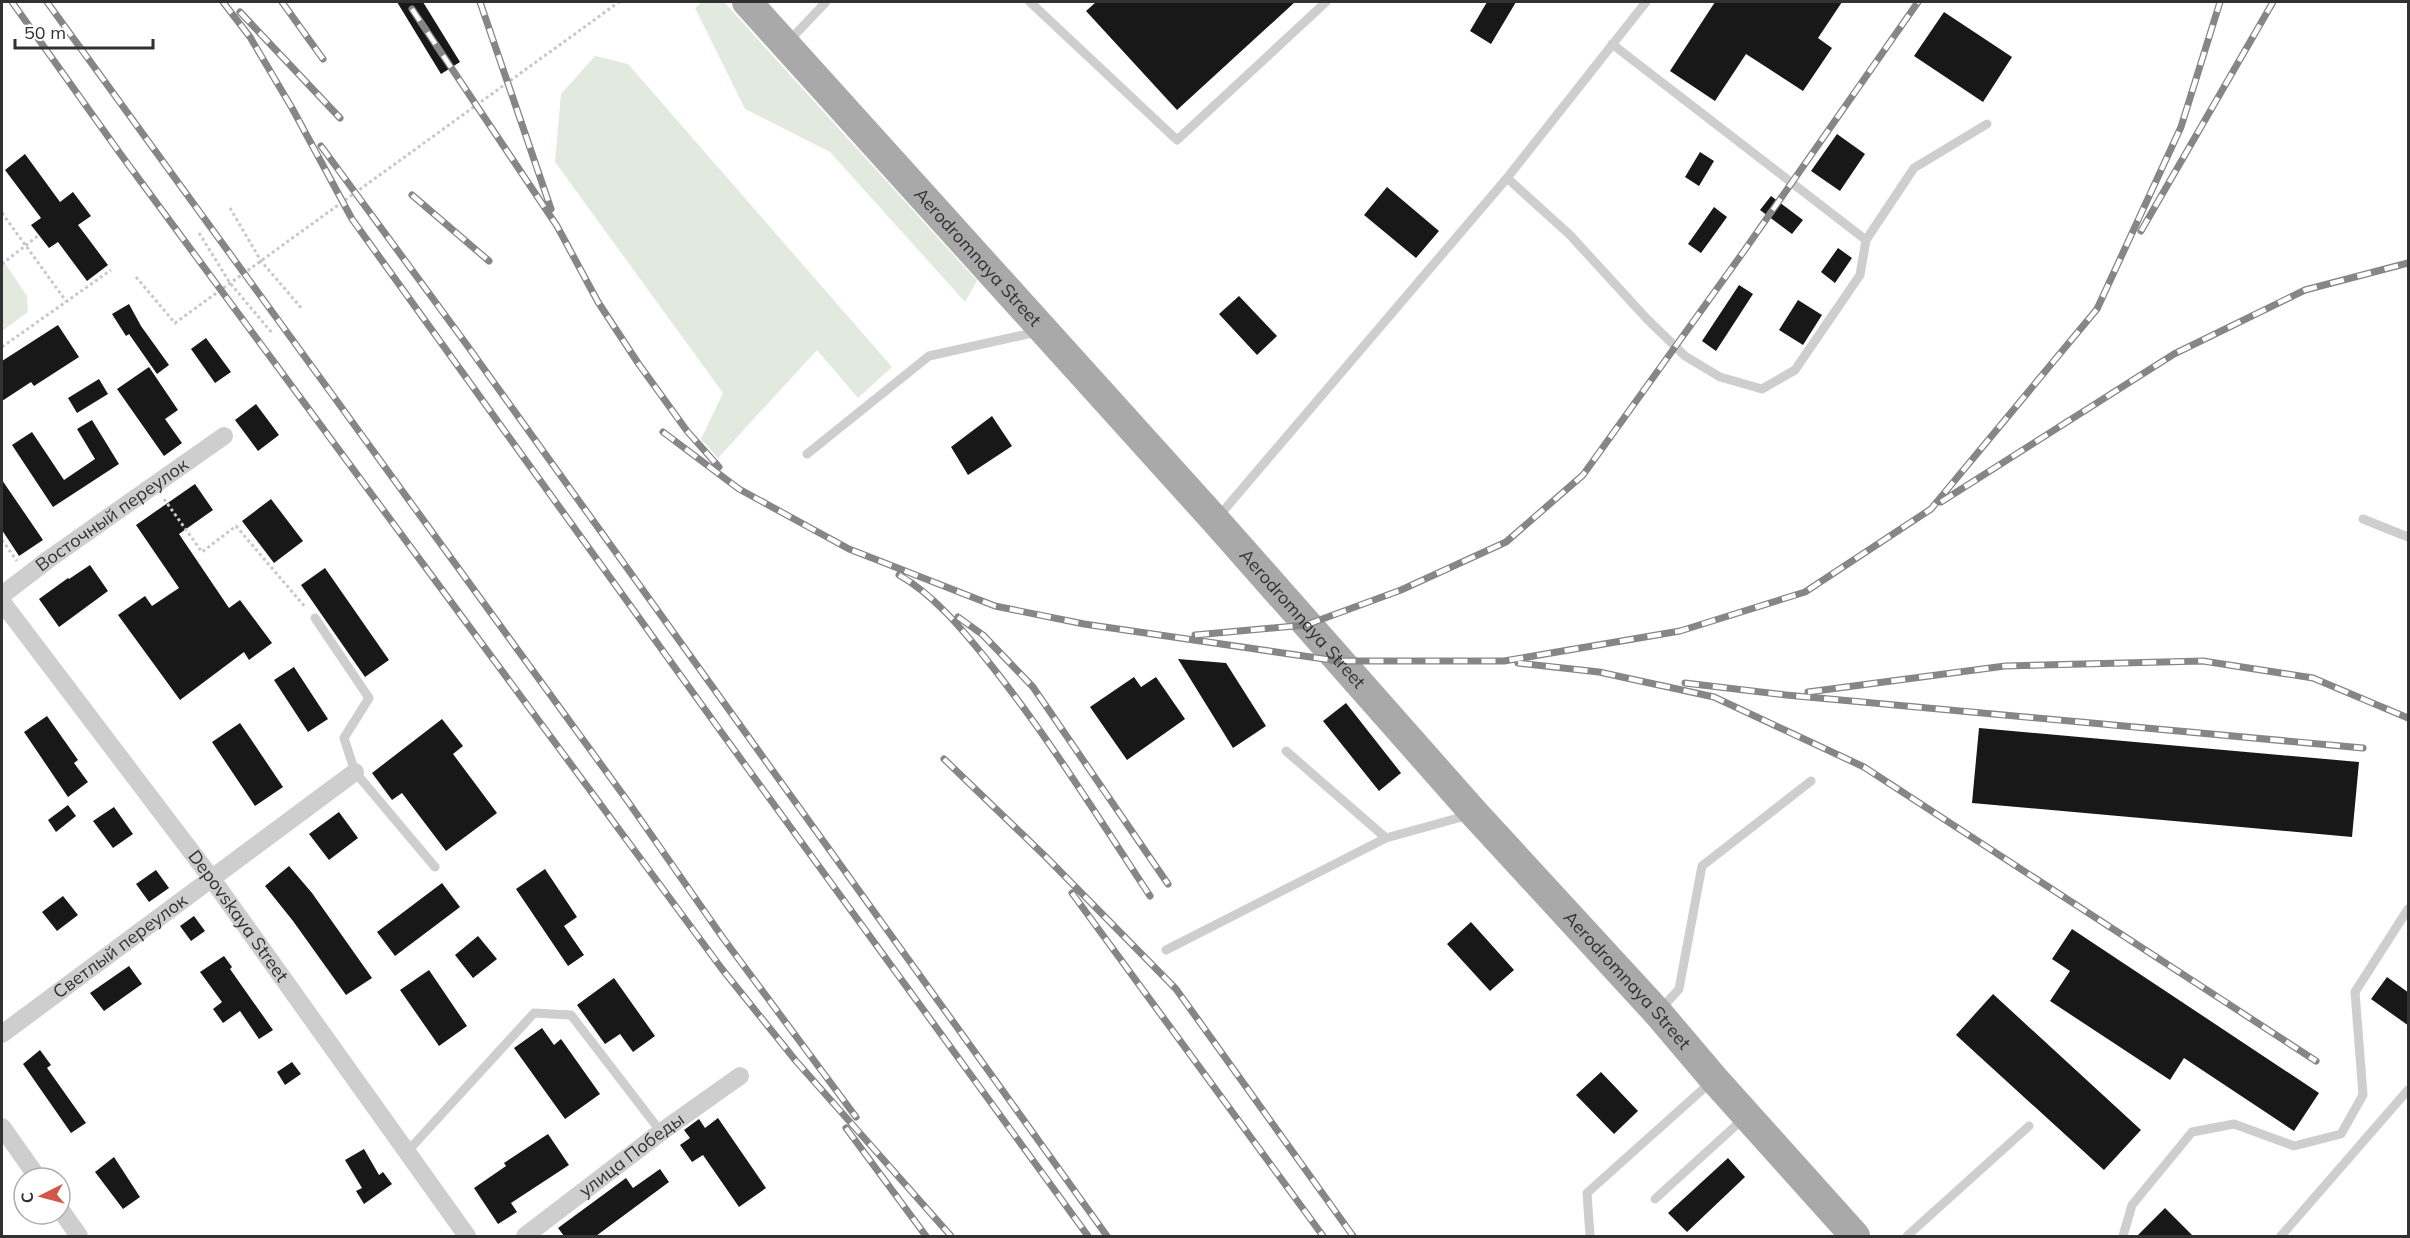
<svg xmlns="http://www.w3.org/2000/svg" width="2410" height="1238" viewBox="0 0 2410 1238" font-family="Mulish,sans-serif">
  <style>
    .green { fill: #e2e9de }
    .building { fill: #181818 }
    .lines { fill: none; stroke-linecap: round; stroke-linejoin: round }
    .path { stroke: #c8c8c8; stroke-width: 3; stroke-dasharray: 3 3; stroke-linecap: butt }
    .lane { stroke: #cecece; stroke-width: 9 }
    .street { stroke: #cecece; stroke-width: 18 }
    .primary { stroke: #a9a9a9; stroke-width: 30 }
    .rail-casing { stroke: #868686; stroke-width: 7 }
    .rail { stroke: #fff; stroke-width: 4.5; stroke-dasharray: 14; stroke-linecap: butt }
    .labels { text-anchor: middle; stroke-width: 6; stroke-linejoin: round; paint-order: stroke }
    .street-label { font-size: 18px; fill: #313131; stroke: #fff }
  </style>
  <rect width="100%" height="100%" fill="#fff"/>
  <path class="green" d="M702 2H724L977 281 965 302 830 152 745 109 695 8Z
    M595 56 628 64 892 367 858 398 817 350 718 458 701 439 723 393 555 162 561 94Z
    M2 259 27 296 28 312 2 331Z"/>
  <path class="building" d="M397 2H423L460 62 441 74Z
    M1096 2H1295L1177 110 1086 11Z
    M1487 2H1516L1491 44 1470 31Z
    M1715 2H1842L1818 38 1832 48 1803 91 1746 54 1715 101 1670 71Z
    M1944 12 2012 57 1983 102 1914 56Z
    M1837 134 1865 154 1840 191 1811 171Z
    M1700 152 1714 161 1699 186 1685 177Z
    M25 154 60 202 73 192 91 216 78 225 108 265 87 281 58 242 49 248 31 225 41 218 5 170Z
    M1387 187 1439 231 1416 258 1364 215Z
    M1771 196 1803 220 1792 234 1760 210Z
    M1714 207 1727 217 1701 253 1688 244Z
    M1838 248 1852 258 1835 283 1821 272Z
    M1739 285 1753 294 1716 351 1702 341Z
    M1239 296 1277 336 1257 355 1219 314Z
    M1798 300 1822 315 1803 345 1779 330Z
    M129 304 141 326 169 365 157 374 129 334 126 336 112 314Z
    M58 325 79 357 34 386 31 382 2 401V361Z
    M206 338 231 372 215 383 191 349Z
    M149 367 178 410 165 419 182 443 164 456 117 389Z
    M99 379 108 394 77 413 68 398Z
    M256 404 279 435 258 451 235 420Z
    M992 416 1012 446 968 475 951 447Z
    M92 420 119 464 53 507 12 445 32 432 64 480 95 459 77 429Z
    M2 480 43 540 19 556 2 530Z
    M195 484 213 510 179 534 229 608 240 600 272 643 249 660 244 652 180 700 118 615 145 596 152 606 179 588 136 525Z
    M271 499 303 541 274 563 242 521Z
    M90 565 108 591 59 627 39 599 68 578 69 579Z
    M325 568 389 660 365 677 301 585Z
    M1178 659 1226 663 1266 726 1233 748Z
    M294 667 328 719 308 732 274 680Z
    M1134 677 1141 687 1156 677 1185 719 1127 760 1090 707Z
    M1346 703 1401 773 1379 791 1323 721Z
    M47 716 78 760 74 763 88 782 68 797 24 732Z
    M442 719 463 746 453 754 497 813 446 851 402 793 392 800 372 773Z
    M240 723 283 787 255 806 212 742Z
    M1979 728 2359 762 2352 837 1972 803Z
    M68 805 76 816 56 832 48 820Z
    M114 807 133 834 113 848 93 821Z
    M339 812 358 838 329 860 309 834Z
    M289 866 312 893 372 978 346 995 293 921 265 886Z
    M545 869 577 917 564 926 584 955 568 966 516 889Z
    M156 870 169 888 149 902 136 884Z
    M442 883 460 907 395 956 377 932Z
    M63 896 78 915 57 931 42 912Z
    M194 916 205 931 191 941 180 926Z
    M1471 922 1514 970 1490 991 1447 944Z
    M2072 929 2319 1093 2294 1131 2184 1058 2170 1080 2050 1001 2070 971 2052 959Z
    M478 936 497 959 473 978 455 955Z
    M224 956 232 967 230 969 273 1030 259 1039 240 1011 223 1023 213 1009 222 1002 200 972Z
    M129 966 142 984 104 1011 90 993Z
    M429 970 467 1026 439 1046 400 990Z
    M2387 977 2409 993V1026L2371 999Z
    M614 978 655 1036 633 1052 620 1034 605 1044 577 1005Z
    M1993 994 2141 1130 2104 1170 1956 1035Z
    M542 1028 554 1045 561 1039 600 1094 565 1119 514 1048Z
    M40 1050 51 1065 47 1068 86 1123 71 1133 23 1064Z
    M292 1062 301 1074 285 1085 277 1072Z
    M1601 1072 1638 1111 1614 1134 1576 1095Z
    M718 1118 766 1188 739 1207 703 1155 692 1162 680 1145 690 1138 684 1130 699 1119 705 1128Z
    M548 1134 569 1165 511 1203 517 1212 498 1224 474 1188 506 1166 504 1163Z
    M364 1149 379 1175 383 1172 392 1184 364 1204 356 1191 362 1188 345 1160Z
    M114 1157 140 1197 123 1209 95 1172Z
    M1728 1158 1745 1177 1687 1232 1668 1213Z
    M660 1169 669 1182 596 1236H564L558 1228 626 1178 633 1188Z
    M2165 1208 2193 1236H2137Z"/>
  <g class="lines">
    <path class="path" d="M230 208 261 261 303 310
      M2 213 66 301
      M199 233 230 283 272 333
      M2 264 39 235
      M136 277 175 323 619 2
      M2 347 111 270
      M164 499 202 552 236 526 306 608
      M2 540 17 561"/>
    <path class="lane" d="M1030 2 1177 140 1326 2
      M789 41 826 2
      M1612 44 1866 240
      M1507 178 1570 235 1647 319 1685 356 1720 377 1762 389 1795 370 1860 275 1866 240 1914 168 1987 124
      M807 454 929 356 1037 332
      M1219 516 1507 178 1646 2
      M2363 519 2408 537
      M315 618 369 698 344 738 355 772 435 867
      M1286 751 1386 838 1469 815
      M1166 950 1386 838
      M1661 1009 1679 989 1702 866 1811 781
      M407 1152 534 1013 571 1015 661 1132
      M1655 1199 1743 1119
      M1590 1236 1587 1193 1711 1082
      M1907 1236 2029 1126
      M2123 1236 2132 1205 2192 1132 2234 1124 2294 1146 2341 1134 2363 1095 2355 992 2408 909
      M2281 1236 2408 1090"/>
    <g class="street">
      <path id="s1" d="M2 595 49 559 224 436"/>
      <path id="s2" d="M2 602 212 879 467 1236"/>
      <path id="s3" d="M2 1034 355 772"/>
      <path d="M2 1127 38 1178"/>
      <path d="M60 1209 79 1236"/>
      <path id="s4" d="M525 1236 661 1132 740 1076"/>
    </g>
    <path class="primary" id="s5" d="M747 2 1215 520 1474 813 1658 1013 1714 1079 1855 1236"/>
    <g class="rail-casing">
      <path id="rail" d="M12 2 119 152 722 969 796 1061 951 1236
        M47 2 629 803 723 938 856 1117
        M223 2 250 37 292 108 352 219 727 740 1088 1236
        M282 2 323 59
        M480 2 551 209
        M412 9 557 226 598 302 638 363 687 431 719 467
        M240 12 340 118
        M321 146 464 341 1107 1236
        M412 195 489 261
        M2141 231 2273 2
        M663 432 739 489 849 549 995 606 1084 624 1338 661H1504L1680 631 1805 592 1931 509 2097 309 2181 127 2220 2
        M1941 502 2174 354 2305 290 2408 263
        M899 575C934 595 962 629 987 660 1047 735 1098 817 1150 896
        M958 617 983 635 1033 687 1168 884
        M1195 635 1306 625 1401 590 1506 542 1583 475 1744 251 1918 2
        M1518 663 1599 672 1714 697 1864 767 2316 1061
        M1685 683 1786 695 2363 748
        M1808 692 2005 666 2203 661 2313 678 2408 718
        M944 759 1046 857 1176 989 1353 1236
        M1072 893 1323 1236
        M846 1128 926 1236"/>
    </g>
    <use href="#rail" class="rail"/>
  </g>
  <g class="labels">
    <g class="street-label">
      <text dy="6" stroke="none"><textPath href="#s5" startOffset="344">Aerodromnaya Street</textPath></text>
      <text dy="6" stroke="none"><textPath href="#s1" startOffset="136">Восточный переулок</textPath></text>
      <text dy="6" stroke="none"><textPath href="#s5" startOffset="830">Aerodromnaya Street</textPath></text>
      <text dy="6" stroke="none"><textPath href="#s2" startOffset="393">Depovskaya Street</textPath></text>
      <text dy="6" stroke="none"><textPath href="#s3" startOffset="147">Светлый переулок</textPath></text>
      <text dy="6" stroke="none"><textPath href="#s5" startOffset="1316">Aerodromnaya Street</textPath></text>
      <text dy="6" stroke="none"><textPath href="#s4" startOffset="134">улица Победы</textPath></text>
    </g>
  </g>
  <rect width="2410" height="1238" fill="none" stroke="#313131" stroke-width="6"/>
  <g transform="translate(42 1196) rotate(264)"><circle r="28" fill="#ffffff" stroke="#adadad" stroke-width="1.5"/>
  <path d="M0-4.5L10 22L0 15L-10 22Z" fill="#d15749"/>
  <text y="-9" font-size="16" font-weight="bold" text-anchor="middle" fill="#313131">С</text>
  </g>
  <path d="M15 39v9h138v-9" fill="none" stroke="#313131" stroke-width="3"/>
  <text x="24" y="39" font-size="18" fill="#313131" stroke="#ffffff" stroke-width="4.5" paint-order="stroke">50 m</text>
</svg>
